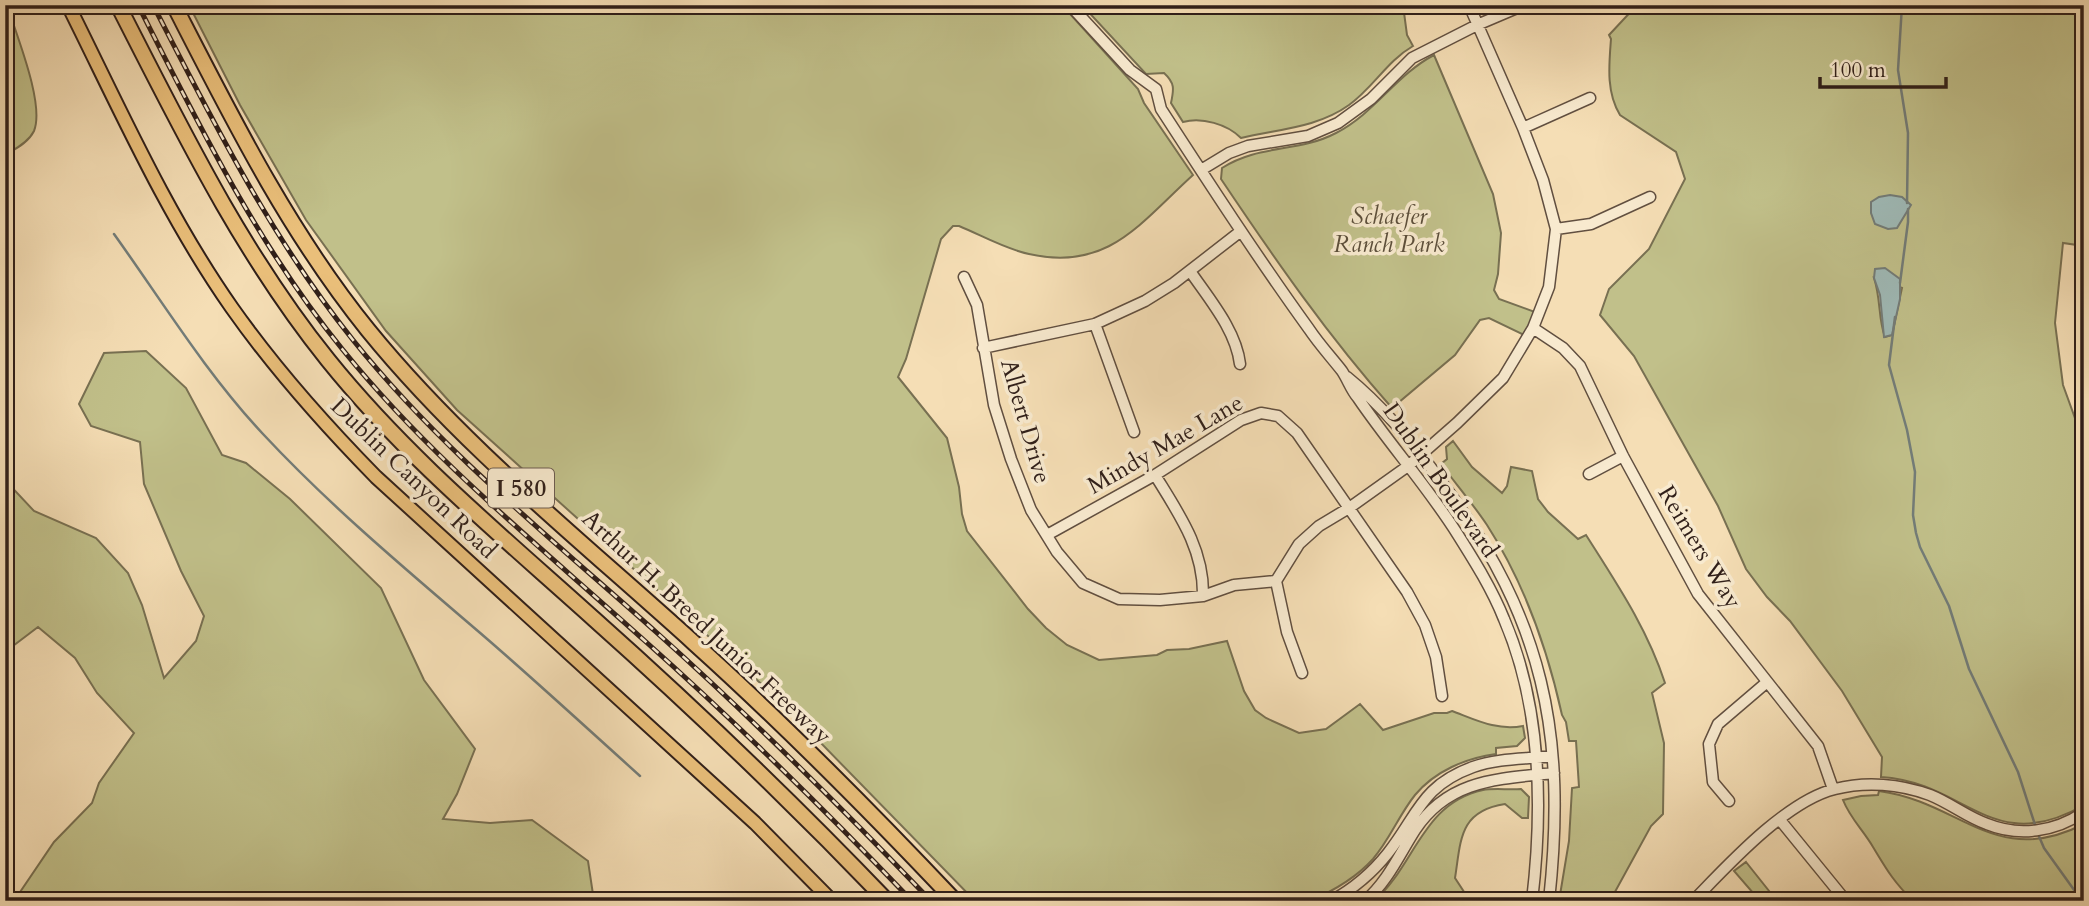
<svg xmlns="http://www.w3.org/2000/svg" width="2089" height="906" viewBox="0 0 2089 906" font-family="Cardo,serif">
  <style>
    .green { fill: #c1c08a; stroke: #787052; stroke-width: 2; fill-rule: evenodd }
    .water { fill: #9fbab7; stroke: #737c78; stroke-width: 2 }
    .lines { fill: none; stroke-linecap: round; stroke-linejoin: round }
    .stream { stroke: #737c78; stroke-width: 2.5 }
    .minor-casing { stroke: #614f40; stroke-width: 13 }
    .major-casing { stroke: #301f19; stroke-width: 16 }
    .highway-casing { stroke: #301f19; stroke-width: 18 }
    .minor { stroke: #f8eacf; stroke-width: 10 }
    .major { stroke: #eabf7a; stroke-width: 12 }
    .highway { stroke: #eabf7a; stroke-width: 14 }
    .rail-casing { stroke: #301f19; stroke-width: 5 }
    .rail { stroke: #f8eacf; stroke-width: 2.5; stroke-dasharray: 8; stroke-linecap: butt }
    .labels { text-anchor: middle; stroke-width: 7; stroke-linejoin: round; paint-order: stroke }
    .shield { fill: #f8eacf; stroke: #6c5c50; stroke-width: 2 }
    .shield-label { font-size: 23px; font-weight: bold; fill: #301f19 }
    .park-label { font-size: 24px; font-style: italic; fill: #5c4f3b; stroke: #f8eacf }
    .street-label { font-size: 24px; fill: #301f19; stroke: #f8eacf }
  </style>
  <rect width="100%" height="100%" fill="#f5deb5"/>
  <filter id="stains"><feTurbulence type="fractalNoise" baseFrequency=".00286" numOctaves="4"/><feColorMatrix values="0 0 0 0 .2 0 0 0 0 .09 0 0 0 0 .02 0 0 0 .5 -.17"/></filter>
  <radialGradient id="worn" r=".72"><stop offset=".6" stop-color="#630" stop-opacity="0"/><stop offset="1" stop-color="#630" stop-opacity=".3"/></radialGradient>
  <path class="green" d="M5 5H7C16 34 45 104 34 131 29 141 19 147 10 152L5 147Z
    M189 5H1062L1138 89 1144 103 1193 175C1140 223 1108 272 1029 254 1005 249 981 235 959 226H953L941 239 906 359 898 377 947 438 959 487 962 514 967 531 1028 609 1046 628 1067 645 1099 660 1157 655 1167 650 1189 649 1227 641 1244 691 1255 710 1266 718 1299 733 1326 729 1360 704 1383 730 1434 713H1447L1452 711C1476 720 1497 731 1523 726L1525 738 1517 746 1496 748V754C1466 758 1435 771 1415 795 1399 815 1390 839 1373 859 1356 878 1333 891 1310 901H975L777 698 457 410 386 331 306 220 240 105Z
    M1082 5H1403L1407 35 1413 46C1387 61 1373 88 1349 105 1317 128 1278 129 1241 138 1227 124 1202 117 1183 122L1171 103C1174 89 1175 83 1164 73L1146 74Z
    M1637 5H2084V246L2063 243 2055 323 2063 385 2084 443V805C1992 858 1966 782 1881 777L1882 757 1842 691 1790 621 1767 597 1746 569 1718 506 1634 356 1600 315 1609 289 1649 249 1685 179 1676 152 1620 115C1606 92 1609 65 1611 39L1609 35ZM1874 278 1902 288 1892 335 1885 337C1878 319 1881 299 1874 278Z
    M1434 55 1493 194 1501 233 1498 274 1494 290 1499 299 1535 312 1524 335 1489 318 1480 320 1455 355 1392 408C1328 336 1274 258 1221 179L1222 168C1259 144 1298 153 1336 133 1375 113 1396 75 1434 55Z
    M146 351 186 388 222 455 246 463 290 499 381 588 424 680 475 749 457 794 443 819 490 823 532 820 588 861 594 901H14L54 842 92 803 99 783 134 733 97 693 75 658 38 627 5 652V480L34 511 96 538 128 573 142 605 164 678 196 641 204 616 181 571 144 484 140 442 91 426 79 404 104 353Z
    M1453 441 1472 467 1502 493 1507 486 1511 467 1532 471 1538 499 1548 512 1578 539 1586 535C1617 584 1647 628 1665 683L1652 693 1664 743 1663 814 1651 826 1610 901H1559L1569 841 1572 788 1579 787 1576 741H1569L1566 722 1562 715C1547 647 1525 584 1487 525 1473 504 1456 484 1441 464L1447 459 1446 447Z
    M1521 789 1529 797 1528 818H1522L1505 804C1459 811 1461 840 1455 878L1470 901H1374C1415 866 1422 803 1483 790 1493 788 1509 790 1521 789Z
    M1879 791C1961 802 1995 869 2084 824V901H1913C1893 881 1887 870 1873 847 1863 830 1850 818 1843 800L1861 796 1878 795Z
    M1746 862 1777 901H1760L1734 871Z"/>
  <path class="water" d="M1890 195 1902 197 1911 205 1897 228 1888 229 1875 224 1871 213V202L1879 197Z
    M1885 268 1900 279V299L1892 335 1884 337 1880 295 1874 278 1875 269Z"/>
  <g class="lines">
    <path class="stream" d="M1902 5 1898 70 1908 133 1907 203
      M114 234C162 301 206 373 263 434 332 508 409 572 486 638 538 683 589 730 640 776
      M1900 283 1908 222V209
      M1895 317 1889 365 1907 430 1915 472 1913 515 1916 533 1920 547 1949 606 1969 669 2018 772 2036 828
      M2038 834 2044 848 2082 901"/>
    <g class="minor-casing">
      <path id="minor" d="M1070 5 1130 70 1156 89 1161 109C1209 183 1257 257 1309 329 1319 344 1331 357 1342 371 1348 380 1351 390 1358 398 1390 445 1428 487 1458 535 1475 562 1492 589 1504 619 1541 705 1543 809 1532 901
        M1523 128 1590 98
        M1201 170 1229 153 1248 146 1308 136 1338 123 1371 99 1412 58 1477 25 1524 5
        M1556 229 1591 224 1650 197
        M1190 271C1209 299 1236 330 1240 364
        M964 277 977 305 994 405 1011 459 1031 510 1057 552 1083 583 1119 599 1160 600 1203 596 1234 585 1276 581
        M1095 324 1134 432
        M1533 328 1563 348 1580 366 1623 456 1698 594 1818 746 1833 789
        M983 348 1095 324 1145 301 1174 283 1241 231
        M1347 377C1384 407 1415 445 1443 484 1544 620 1567 734 1549 901
        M1589 474 1623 456
        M1155 475C1179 514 1204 549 1203 596
        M1047 535 1155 475 1241 420 1261 413 1278 416 1297 433 1407 592 1425 625 1436 657 1442 696
        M1276 581 1299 544 1319 526 1349 508 1408 466 1457 423 1503 378 1533 328 1549 287 1556 229 1543 180 1523 128 1469 5
        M1276 581 1287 632 1302 673
        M1729 801 1713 782 1709 744 1718 724 1766 683
        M1780 820 1846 901
        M1331 901C1353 889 1373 872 1388 853 1418 815 1421 786 1473 767 1498 758 1527 759 1552 756
        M1365 901C1388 881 1399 855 1415 830 1449 779 1498 779 1554 773
        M1693 901C1728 865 1786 801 1835 789 1866 781 1900 784 1930 795 1950 803 1967 817 1987 824 2019 837 2055 832 2084 812"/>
    </g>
    <g class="major-casing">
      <path id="major" d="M68 5C119 107 166 214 232 308 275 369 324 424 376 477L755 823 832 901"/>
    </g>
    <g class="highway-casing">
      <path id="highway" d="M118 5C181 128 241 252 328 360 406 457 502 536 594 619 695 709 793 803 887 901
        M174 5C232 118 288 231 368 330 463 447 583 542 694 643 785 725 871 812 955 901"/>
    </g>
    <use href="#minor" class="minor"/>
    <use href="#major" class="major"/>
    <use href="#highway" class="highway"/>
    <g class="rail-casing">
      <path id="rail" d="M138 5C199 125 258 246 343 350 431 459 542 548 645 641 738 724 826 811 912 901
        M153 5C213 121 271 238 353 340 441 450 552 539 656 632 752 718 842 808 931 901"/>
    </g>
    <use href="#rail" class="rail"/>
  </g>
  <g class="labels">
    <rect class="shield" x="488" y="468.5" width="66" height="39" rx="5"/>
    <g class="shield-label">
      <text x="521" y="496">I 580</text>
    </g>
    <g class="park-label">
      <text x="1389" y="224">Schaefer<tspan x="1389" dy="28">Ranch Park</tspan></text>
    </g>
    <g class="street-label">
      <text transform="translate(1026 421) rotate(74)" y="8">Albert Drive</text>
      <text transform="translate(1165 444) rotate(-30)" y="8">Mindy Mae Lane</text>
      <text transform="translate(414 478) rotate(44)" y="8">Dublin Canyon Road</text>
      <text transform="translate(1441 480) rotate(55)" y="8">Dublin Boulevard</text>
      <text transform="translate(1700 547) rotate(59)" y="8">Reimers Way</text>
      <text transform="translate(707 627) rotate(43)" y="8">Arthur H. Breed Junior Freeway</text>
    </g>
  </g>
  <rect width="2089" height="906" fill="none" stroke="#f5deb5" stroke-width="28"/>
  <rect x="7" y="7" width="2075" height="892" fill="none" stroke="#301f19" stroke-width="3.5"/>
  <rect x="14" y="14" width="2061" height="878" fill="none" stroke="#301f19" stroke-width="2"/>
  <path d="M1820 77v10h126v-10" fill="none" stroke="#301f19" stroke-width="3.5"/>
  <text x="1830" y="77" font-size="21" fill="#301f19" stroke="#f8eacf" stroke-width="5" paint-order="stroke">100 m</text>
  <rect width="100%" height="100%" filter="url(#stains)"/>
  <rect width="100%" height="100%" fill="url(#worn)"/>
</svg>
